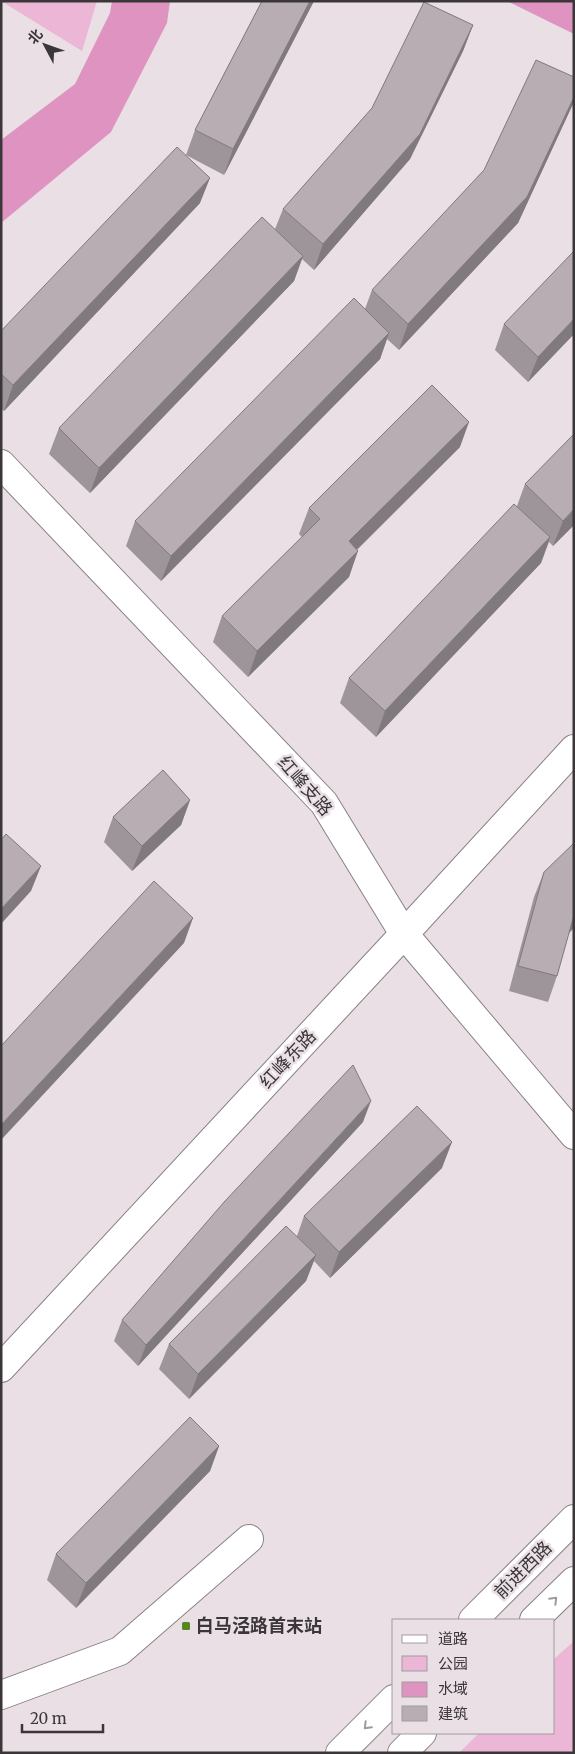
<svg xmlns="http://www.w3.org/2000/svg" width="575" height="1754" viewBox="0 0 575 1754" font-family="Merriweather,'Noto Sans SC',serif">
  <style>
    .green { fill: #ecb6d6 }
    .water { fill: #de93c0 }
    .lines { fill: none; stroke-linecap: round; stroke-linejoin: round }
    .minor-casing { stroke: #8a8186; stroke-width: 30 }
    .major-casing { stroke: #8a8186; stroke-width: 30 }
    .minor { stroke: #fff; stroke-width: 28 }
    .major { stroke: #fff; stroke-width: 28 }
    .wall { fill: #9d959a }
    .shaded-wall { fill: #80797d }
    .building { fill: #b7adb3; stroke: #80797d }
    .oneway { stroke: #9d9b9c }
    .poi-dot { fill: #558920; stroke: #e9dfe5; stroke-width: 2 }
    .labels { text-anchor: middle; stroke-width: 5; stroke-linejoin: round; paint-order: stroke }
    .street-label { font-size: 18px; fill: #3b3739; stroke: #e9dfe5 }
    .poi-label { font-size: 18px; font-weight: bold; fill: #3b3739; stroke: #e9dfe5; text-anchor: start }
  </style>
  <rect width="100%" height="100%" fill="#e9dfe5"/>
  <path class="green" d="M1 1H97L82 51Z
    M574 1641V1753H459L479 1733H554V1659Z"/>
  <path class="water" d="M112 1H170L167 23 111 132 1 223V140L75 84 110 13Z
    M507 1H574V34Z"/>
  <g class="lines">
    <g class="minor-casing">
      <path id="minor" d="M1 464 324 803 404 934 574 1135
        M1 1368 404 934 574 749
        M1 1695 120 1651 249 1539"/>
    </g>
    <g class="major-casing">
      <path id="major" d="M473 1620 574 1519
        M534 1620 574 1581
        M340 1753 394 1699
        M402 1753 422 1733"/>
    </g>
    <use href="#minor" class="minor"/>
    <use href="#major" class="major"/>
  </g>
  <path class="wall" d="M262 1H314L224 175 186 155 200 203 4 411 1 409V331L186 155 195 130Z
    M473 25 463 51 410 159 314 270 302 259 294 281 90 493 49 454 59 428 275 229 283 209Z
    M574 77V102L572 106 518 223 399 350 387 339 380 359 161 581 126 546 135 521 365 309 372 290Z
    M504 324 574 334 528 382 495 350Z
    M460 447 357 550 349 577 248 677 213 642 222 616 302 537 299 534 309 508Z
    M525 484 574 525 553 546 549 542 541 563 376 737 340 703 349 678 517 506Z
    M190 800 181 825 132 871 104 842 113 817Z
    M544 872 569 932 557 976 548 1002 509 991 534 897Z
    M363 1122 138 1366 114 1341 122 1320Z
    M442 1168 330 1278 314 1261 306 1281 189 1399 159 1369 169 1344 297 1236 304 1216Z
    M219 1446 210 1471 76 1608 47 1580 56 1554Z"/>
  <path class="shaded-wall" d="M310 1H314L224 175 233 149Z
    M473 25 463 51 410 159 314 270 323 244Z
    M574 97V102L572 106 518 223 399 350 408 324Z
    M210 178 200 203 4 411 13 385Z
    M303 256 294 281 90 493 99 468Z
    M574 319V334L528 382 538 357Z
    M389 333 380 359 161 581 171 556Z
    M469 422 460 447 339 567 349 541Z
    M574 509V525L553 546 563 521Z
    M550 537 541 563 376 737 385 711Z
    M358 551 349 577 248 677 257 651Z
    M190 800 181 825 132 871 142 846Z
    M41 866 31 891 1 924V909Z
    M574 914V928L566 936Z
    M193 918 184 943 1 1140V1125Z
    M371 1101 363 1122 138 1366 146 1345Z
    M452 1142 442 1168 330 1278 339 1252Z
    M316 1255 306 1281 189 1399 198 1374Z
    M219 1446 210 1471 76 1608 86 1583Z"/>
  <path class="building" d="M262 1H310L233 149 195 130Z
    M424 2 473 25 420 134 323 244 283 209 372 108Z
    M536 60 574 77V97L527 197 408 324 372 290 484 170Z
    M177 147 210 178 13 385 1 374V331Z
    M262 217 303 256 99 468 59 428Z
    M574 251V319L538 357 504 324Z
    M354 298 389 333 171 556 135 521Z
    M432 385 469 422 349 541 358 551 257 651 222 616 320 519 309 508Z
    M574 434V509L563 521 525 484Z
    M514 504 550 537 385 711 349 678Z
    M163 770 190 800 142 846 113 817Z
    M6 834 41 866 1 909V840Z
    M574 843V915L557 976 518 966 544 872Z
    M154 881 193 918 1 1125V1046Z
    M353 1065 371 1101 146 1345 122 1320 225 1201Z
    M417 1106 452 1142 339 1252 304 1216Z
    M286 1226 316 1255 198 1374 169 1344Z
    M190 1417 219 1446 86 1583 56 1554Z"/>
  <defs><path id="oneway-chevron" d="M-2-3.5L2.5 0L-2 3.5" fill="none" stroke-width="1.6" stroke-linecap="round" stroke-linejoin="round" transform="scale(1.25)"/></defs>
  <g class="oneway">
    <use href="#oneway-chevron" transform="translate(554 1600) rotate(-45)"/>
    <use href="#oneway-chevron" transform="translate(367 1726) rotate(135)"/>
  </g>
  <rect class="poi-dot" x="181" y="1621" width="10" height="10" rx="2.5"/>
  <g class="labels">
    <g class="street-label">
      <text transform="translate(305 786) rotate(49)" y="6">红峰支路</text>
      <text transform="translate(288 1059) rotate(-47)" y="6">红峰东路</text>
      <text transform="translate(523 1570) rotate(-45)" y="6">前进西路</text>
    </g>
    <g class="poi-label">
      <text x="196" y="1632">白马泾路首末站</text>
    </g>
  </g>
  <rect width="575" height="1754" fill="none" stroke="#3b3739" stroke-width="5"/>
  <rect x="392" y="1619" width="162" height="115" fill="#e9dfe5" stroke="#a39ca0"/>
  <rect x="402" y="1635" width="25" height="8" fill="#ffffff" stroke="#a39ca0"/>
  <text x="438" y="1644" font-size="15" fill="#3b3739">道路</text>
  <rect x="402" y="1656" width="25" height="15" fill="#ecb6d6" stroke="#a39ca0"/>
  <text x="438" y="1669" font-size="15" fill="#3b3739">公园</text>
  <rect x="402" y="1682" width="25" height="15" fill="#de93c0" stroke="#a39ca0"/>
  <text x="438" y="1694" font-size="15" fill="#3b3739">水域</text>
  <rect x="402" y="1706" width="25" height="15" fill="#b7adb3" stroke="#a39ca0"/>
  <text x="438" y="1719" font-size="15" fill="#3b3739">建筑</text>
  <g transform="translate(45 45) rotate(311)" stroke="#e9dfe5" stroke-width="4" paint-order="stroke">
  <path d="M0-4L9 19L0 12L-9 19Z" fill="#3b3739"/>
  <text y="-8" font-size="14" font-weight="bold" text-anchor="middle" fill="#3b3739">北</text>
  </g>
  <path d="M22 1724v8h81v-8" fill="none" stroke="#3b3739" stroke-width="2.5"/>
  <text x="30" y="1724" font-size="15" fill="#3b3739" stroke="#e9dfe5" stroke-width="4" paint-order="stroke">20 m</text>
</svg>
